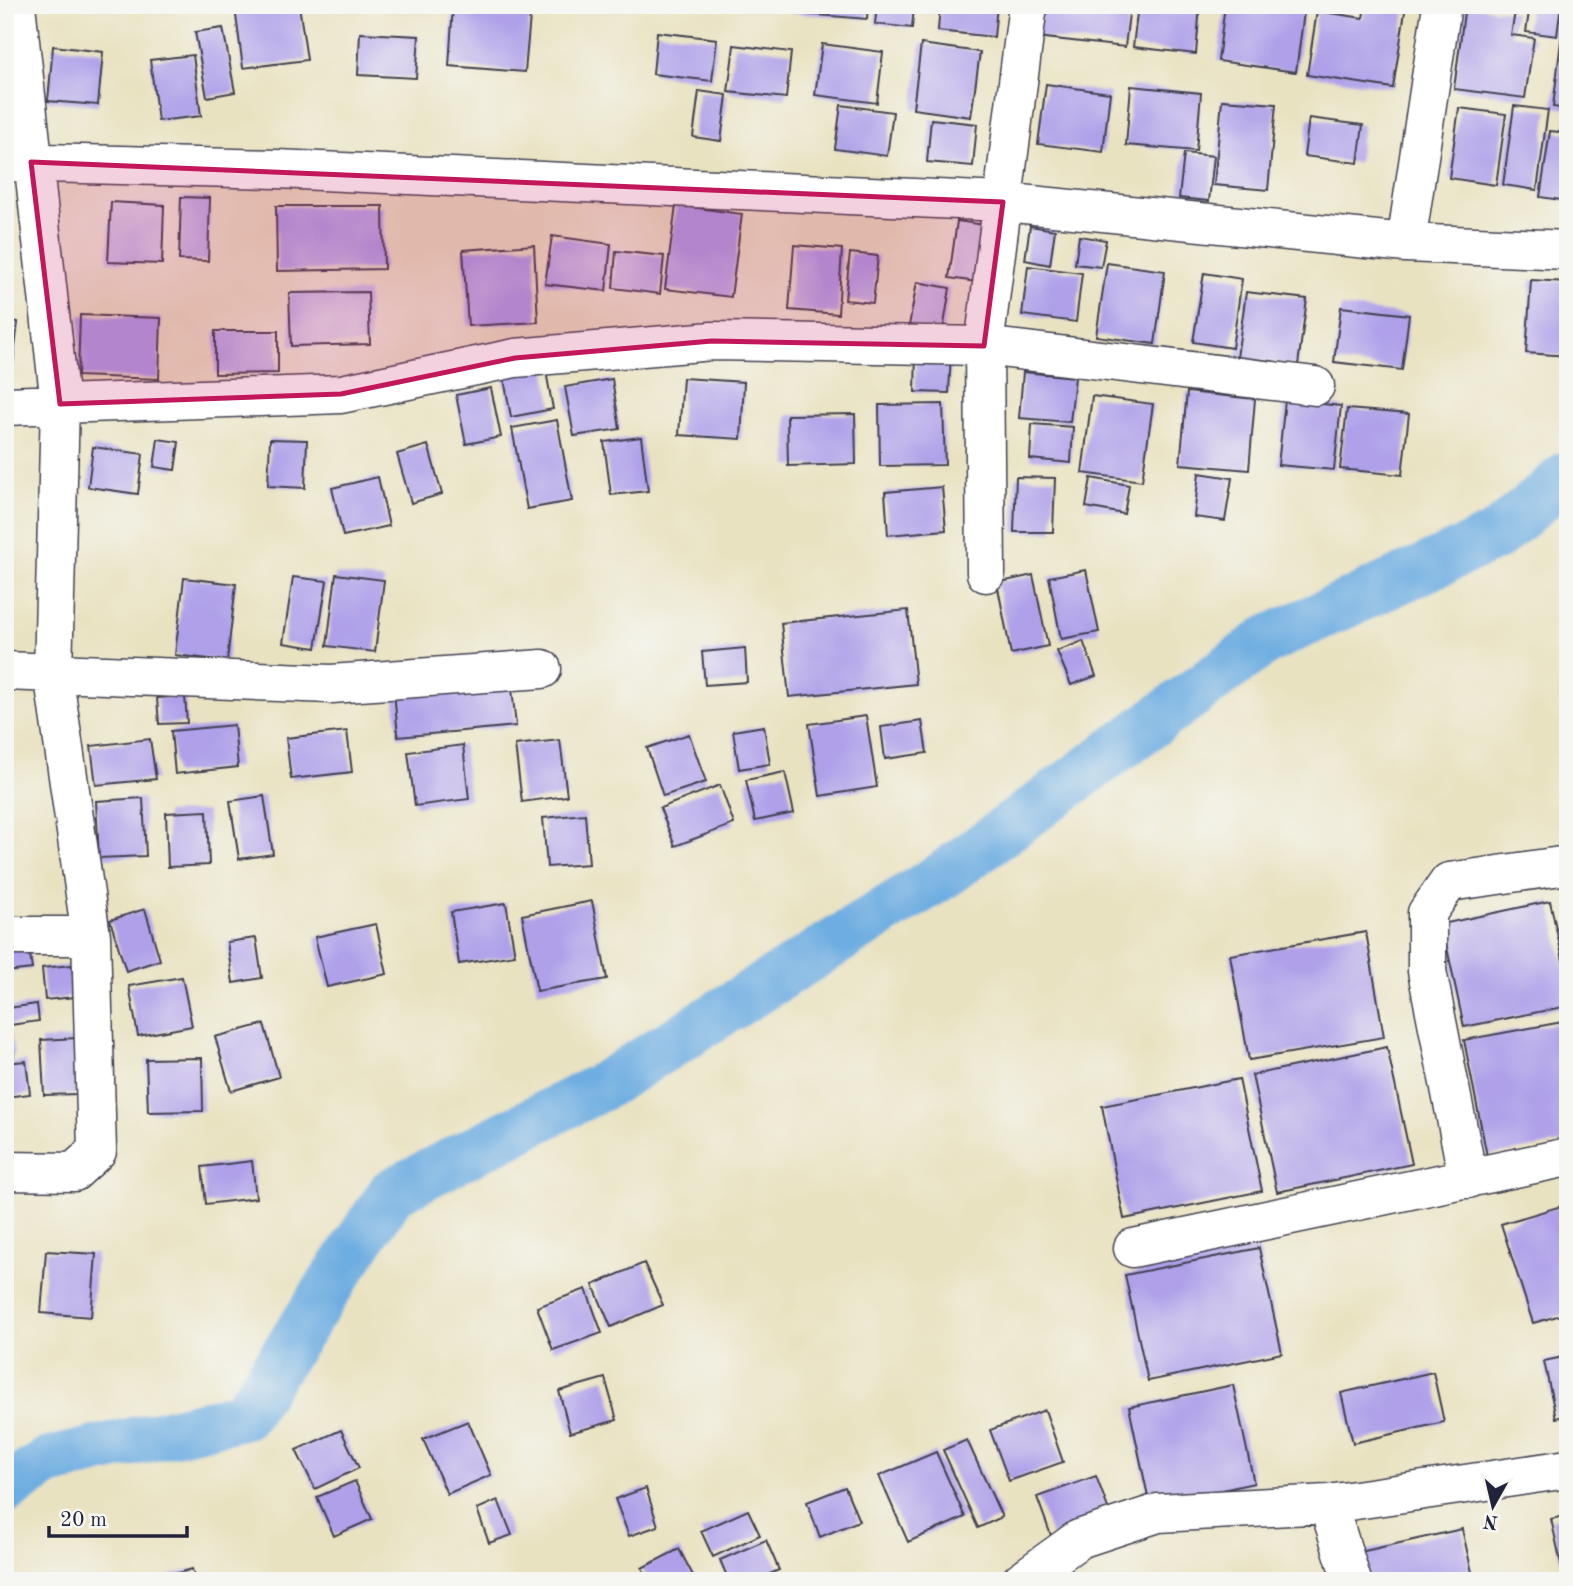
<svg xmlns="http://www.w3.org/2000/svg" width="1573" height="1586" viewBox="0 0 1573 1586" font-family="'Old Standard TT',serif">
  <style>
    .lines { fill: none; stroke-linecap: round; stroke-linejoin: round }
    .canal { stroke: #6eade1; stroke-width: 49 }
    .building { fill: #afa0e9 }
    .minor-casing { stroke: #403f4f; stroke-width: 41 }
    .minor { stroke: #fff; stroke-width: 38 }
    .marked { fill: #c2185b; fill-opacity: 0.2; stroke: #c2185b; stroke-width: 5; stroke-linejoin: round }
  </style>
  <rect width="100%" height="100%" fill="#f6f6f2"/>
  <filter id="ink" filterUnits="userSpaceOnUse"><feTurbulence type="fractalNoise" baseFrequency=".0143" numOctaves="2"/><feDisplacementMap in="SourceGraphic" scale="14" xChannelSelector="R" yChannelSelector="G"/><feConvolveMatrix kernelMatrix="1 2 1 2 8 2 1 2 1" color-interpolation-filters="sRGB"/></filter>
  <filter id="wash" filterUnits="userSpaceOnUse"><feTurbulence type="fractalNoise" baseFrequency=".00686" numOctaves="4" result="noise"/><feDisplacementMap in="SourceGraphic" scale="28" xChannelSelector="R" yChannelSelector="G"/><feGaussianBlur stdDeviation="1.57" result="paint"/><feColorMatrix in="noise" values="0 0 0 0 0 0 0 0 0 0 0 0 0 0 0 0 0 1.4 0 .05"/><feComposite in="paint" operator="in"/></filter>
  <g filter="url(#wash)">
    <rect width="100%" height="100%" fill="#e9e2c1"/>
    <g class="lines">
      <path class="canal" d="M5 1490 47 1462 244 1415 392 1192 603 1086 945 874 1267 640 1496 536 1568 475"/>
    </g>
    <g id="blocks">
      <path class="building" d="M258 5H299L307 60 243 68 235 8Z
        M453 5H531L525 72 449 66Z
        M795 5H868L867 19 794 13Z
        M877 5H930V9L914 7 912 28 875 24Z
        M940 5H997L994 37 938 31Z
        M1041 5H1130L1125 47 1037 37Z
        M1138 5H1200L1196 54 1133 47Z
        M1225 5H1305L1296 72 1218 61Z
        M1365 5H1406L1393 88 1307 75 1317 11 1363 18Z
        M1465 5 1515 12 1511 35 1534 38 1525 98 1454 89Z
        M1530 5H1561L1557 36 1526 32Z
        M1565 8H1568V109L1553 107Z
        M223 28 235 92 207 97 195 32Z
        M657 32 717 39 712 81 653 74Z
        M360 33 419 36 416 78 358 75Z
        M822 44 883 52 877 103 815 95Z
        M921 44 980 52 971 117 913 109Z
        M734 45 791 52 786 98 728 92Z
        M53 46 103 52 98 105 48 101Z
        M193 55 201 116 158 121 150 60Z
        M1046 84 1110 93 1103 152 1038 144Z
        M1131 86 1201 93 1196 151 1126 145Z
        M699 91 727 95 721 141 693 137Z
        M1222 100 1276 104 1268 190 1214 185Z
        M841 105 893 112 887 156 835 149Z
        M1514 106 1548 110 1537 190 1503 185Z
        M1459 108 1506 114 1496 185 1449 178Z
        M1309 118 1363 125 1358 163 1304 156Z
        M931 119 977 124 973 166 927 162Z
        M1550 131 1568 133V201L1540 197Z
        M1184 153 1214 156 1209 201 1179 198Z
        M181 197 210 198 208 261 179 260Z
        M111 202 164 205 162 264 108 262Z
        M676 205 742 214 731 297 665 289Z
        M276 206H383L384 269 277 271Z
        M957 221 985 225 977 282 949 278Z
        M1030 226 1055 230 1050 265 1025 260Z
        M552 236 611 244 606 291 545 284Z
        M1079 236 1106 240 1101 267 1075 264Z
        M534 245 538 322 468 326 463 250Z
        M794 245 842 249 838 314 789 310Z
        M616 251 664 256 660 294 613 288Z
        M850 253 878 256 873 303 845 300Z
        M1107 263 1165 271 1155 344 1096 336Z
        M1028 266 1082 273 1076 322 1022 315Z
        M1204 273 1242 279 1232 348 1193 342Z
        M1531 280 1568 282V356L1526 353Z
        M917 282 950 288 943 331 909 326Z
        M368 292 370 344 291 346 289 293Z
        M1246 292 1307 299 1298 365 1237 358Z
        M1341 307 1409 315 1402 370 1334 362Z
        M80 315 161 318 159 379 78 376Z
        M5 320 18 322 13 364 5 363Z
        M215 331H278V373L215 374Z
        M916 350 951 352 949 393 915 392Z
        M545 366 553 409 511 417 503 373Z
        M1023 372 1075 377 1070 422 1019 418Z
        M683 378 744 382 741 439 679 435Z
        M612 379 620 429 574 436 565 387Z
        M491 388 501 437 466 444 456 395Z
        M1187 392 1255 399 1249 470 1180 464Z
        M1092 396 1153 404 1142 481 1082 473Z
        M1285 400 1341 406 1334 470 1278 465Z
        M943 404 945 465 880 466 879 405Z
        M1347 409 1409 414 1402 475 1340 469Z
        M855 414 856 464 788 466 787 415Z
        M557 420 572 501 527 509 512 428Z
        M1032 424 1073 427 1071 463 1030 459Z
        M641 437 648 491 611 495 604 442Z
        M158 439 179 442 175 470 154 467Z
        M270 439 307 440 305 488 268 486Z
        M428 445 442 494 411 503 397 454Z
        M93 447 143 454 138 494 88 487Z
        M1199 473 1232 478 1225 521 1194 517Z
        M378 477 389 526 343 536 332 488Z
        M1016 477 1055 478 1053 532H1014Z
        M1091 478 1129 485 1124 514 1086 507Z
        M942 487 946 530 888 535 885 492Z
        M1086 570 1099 632 1061 639 1049 577Z
        M336 574 384 580 375 652 327 646Z
        M1033 575 1048 646 1011 654 997 583Z
        M293 577 327 581 316 648 283 643Z
        M184 578 236 584 227 661 175 655Z
        M908 610 916 684 789 697 781 623Z
        M1083 641 1096 676 1071 685 1057 651Z
        M745 648 747 682 705 685 702 652Z
        M511 679 516 726 398 737 394 690Z
        M185 696 187 723 159 724 157 698Z
        M866 716 877 787 820 796 809 724Z
        M922 721 927 753 885 759 881 727Z
        M234 725 238 767 175 774 171 731Z
        M764 726 770 764 739 769 733 731Z
        M347 731 352 772 291 779 286 738Z
        M689 734 706 782 663 796 647 748Z
        M150 739 156 779 96 785 91 746Z
        M560 740 567 796 522 802 515 745Z
        M463 745 469 799 415 806 408 752Z
        M785 772 794 813 755 821 746 780Z
        M720 785 734 824 675 846 660 808Z
        M264 796 273 854 239 859 230 801Z
        M143 798 146 856 99 858 96 801Z
        M207 811 209 865 168 867 166 813Z
        M585 814 589 864 547 867 543 818Z
        M592 901 607 979 537 991 522 915Z
        M1550 901 1568 983V1006L1464 1027 1442 924Z
        M506 903 515 955 459 964 451 912Z
        M145 909 160 960 126 971 110 920Z
        M376 924 387 974 327 987 315 937Z
        M1366 932 1384 1037 1249 1060 1230 955Z
        M256 938 262 978 233 983 227 942Z
        M29 947 32 969 6 972 5 949Z
        M72 965 75 997 45 1000 42 968Z
        M182 977 192 1026 138 1036 129 986Z
        M37 1004 39 1021 10 1025 8 1008Z
        M1568 1021V1142L1487 1156 1464 1040Z
        M264 1024 279 1077 231 1091 215 1037Z
        M11 1033 14 1056 5 1058V1034Z
        M77 1038 80 1094 44 1095 41 1040Z
        M1387 1047 1412 1164 1277 1192 1252 1075Z
        M202 1058 203 1111 148 1112 146 1059Z
        M26 1061 30 1094 5 1097V1063Z
        M1239 1079 1262 1191 1124 1219 1102 1106Z
        M252 1161 256 1198 206 1204 202 1167Z
        M1568 1204V1313L1533 1323 1501 1224Z
        M1259 1248 1282 1353 1148 1381 1125 1275Z
        M46 1251 96 1254 91 1317 41 1313Z
        M644 1263 663 1305 611 1327 593 1285Z
        M586 1289 602 1333 553 1350 537 1307Z
        M1568 1356V1415L1556 1418 1544 1361Z
        M1433 1372 1444 1422 1353 1443 1341 1393Z
        M605 1378 617 1420 570 1433 559 1391Z
        M1233 1385 1254 1483 1150 1506 1129 1407Z
        M1045 1410 1063 1462 1009 1481 990 1430Z
        M468 1421 491 1475 447 1494 423 1439Z
        M341 1430 359 1468 315 1489 296 1450Z
        M967 1440 1002 1517 978 1528 943 1450Z
        M936 1452 965 1517 908 1542 879 1476Z
        M1096 1476 1112 1519 1053 1541 1037 1497Z
        M355 1481 372 1519 334 1536 317 1497Z
        M845 1487 859 1521 820 1537 807 1502Z
        M646 1488 658 1526 629 1536 615 1499Z
        M498 1500 512 1535 489 1543 477 1509Z
        M748 1510 760 1535 713 1557 701 1531Z
        M1568 1515V1581H1565L1551 1519Z
        M1462 1529 1474 1581H1367L1360 1552Z
        M766 1540 779 1570 754 1581H729L720 1560Z
        M679 1549 696 1581H649L642 1568Z
        M192 1569 196 1581H156L155 1580Z"/>
    </g>
  </g>
  <g filter="url(#ink)">
    <use href="#blocks" fill-opacity="0" stroke="#403f4f" stroke-width="2"/>
    <g class="lines">
      <g class="minor-casing">
        <path id="minor" d="M5 162 277 169 1003 202 1406 243 1568 250
          M1406 243 1442 5
          M5 406 341 394 515 358 712 341 984 346 1315 386
          M986 573 984 346 1028 5
          M5 671 331 684 542 669
          M5 936H91
          M5 1171 74 1172 97 1151 91 936 53 672 60 404 16 5
          M1468 1179 1427 971V913L1449 882 1568 865
          M1133 1248 1568 1157
          M1328 1504 1352 1581
          M1021 1581 1079 1539 1158 1513 1328 1504 1568 1469"/>
      </g>
      <use href="#minor" class="minor"/>
    </g>
  </g>
  <path class="marked" d="M31 162 1003 202 984 346 712 341 515 358 341 394 60 404Z"/>
  <rect width="1573" height="1586" fill="none" stroke="#f6f6f2" stroke-width="28"/>
  <g transform="translate(1493 1506) rotate(188)" stroke="#f6f6f2" stroke-width="5" paint-order="stroke">
  <path d="M0-5L12 26L0 18L-12 26Z" fill="#22223b"/>
  <text y="-10" font-size="19" font-weight="bold" text-anchor="middle" fill="#22223b">N</text>
  </g>
  <path d="M49 1526v10h138v-10" fill="none" stroke="#22223b" stroke-width="3.5"/>
  <text x="60" y="1526" font-size="21" fill="#22223b" stroke="#f6f6f2" stroke-width="5" paint-order="stroke">20 m</text>
</svg>
